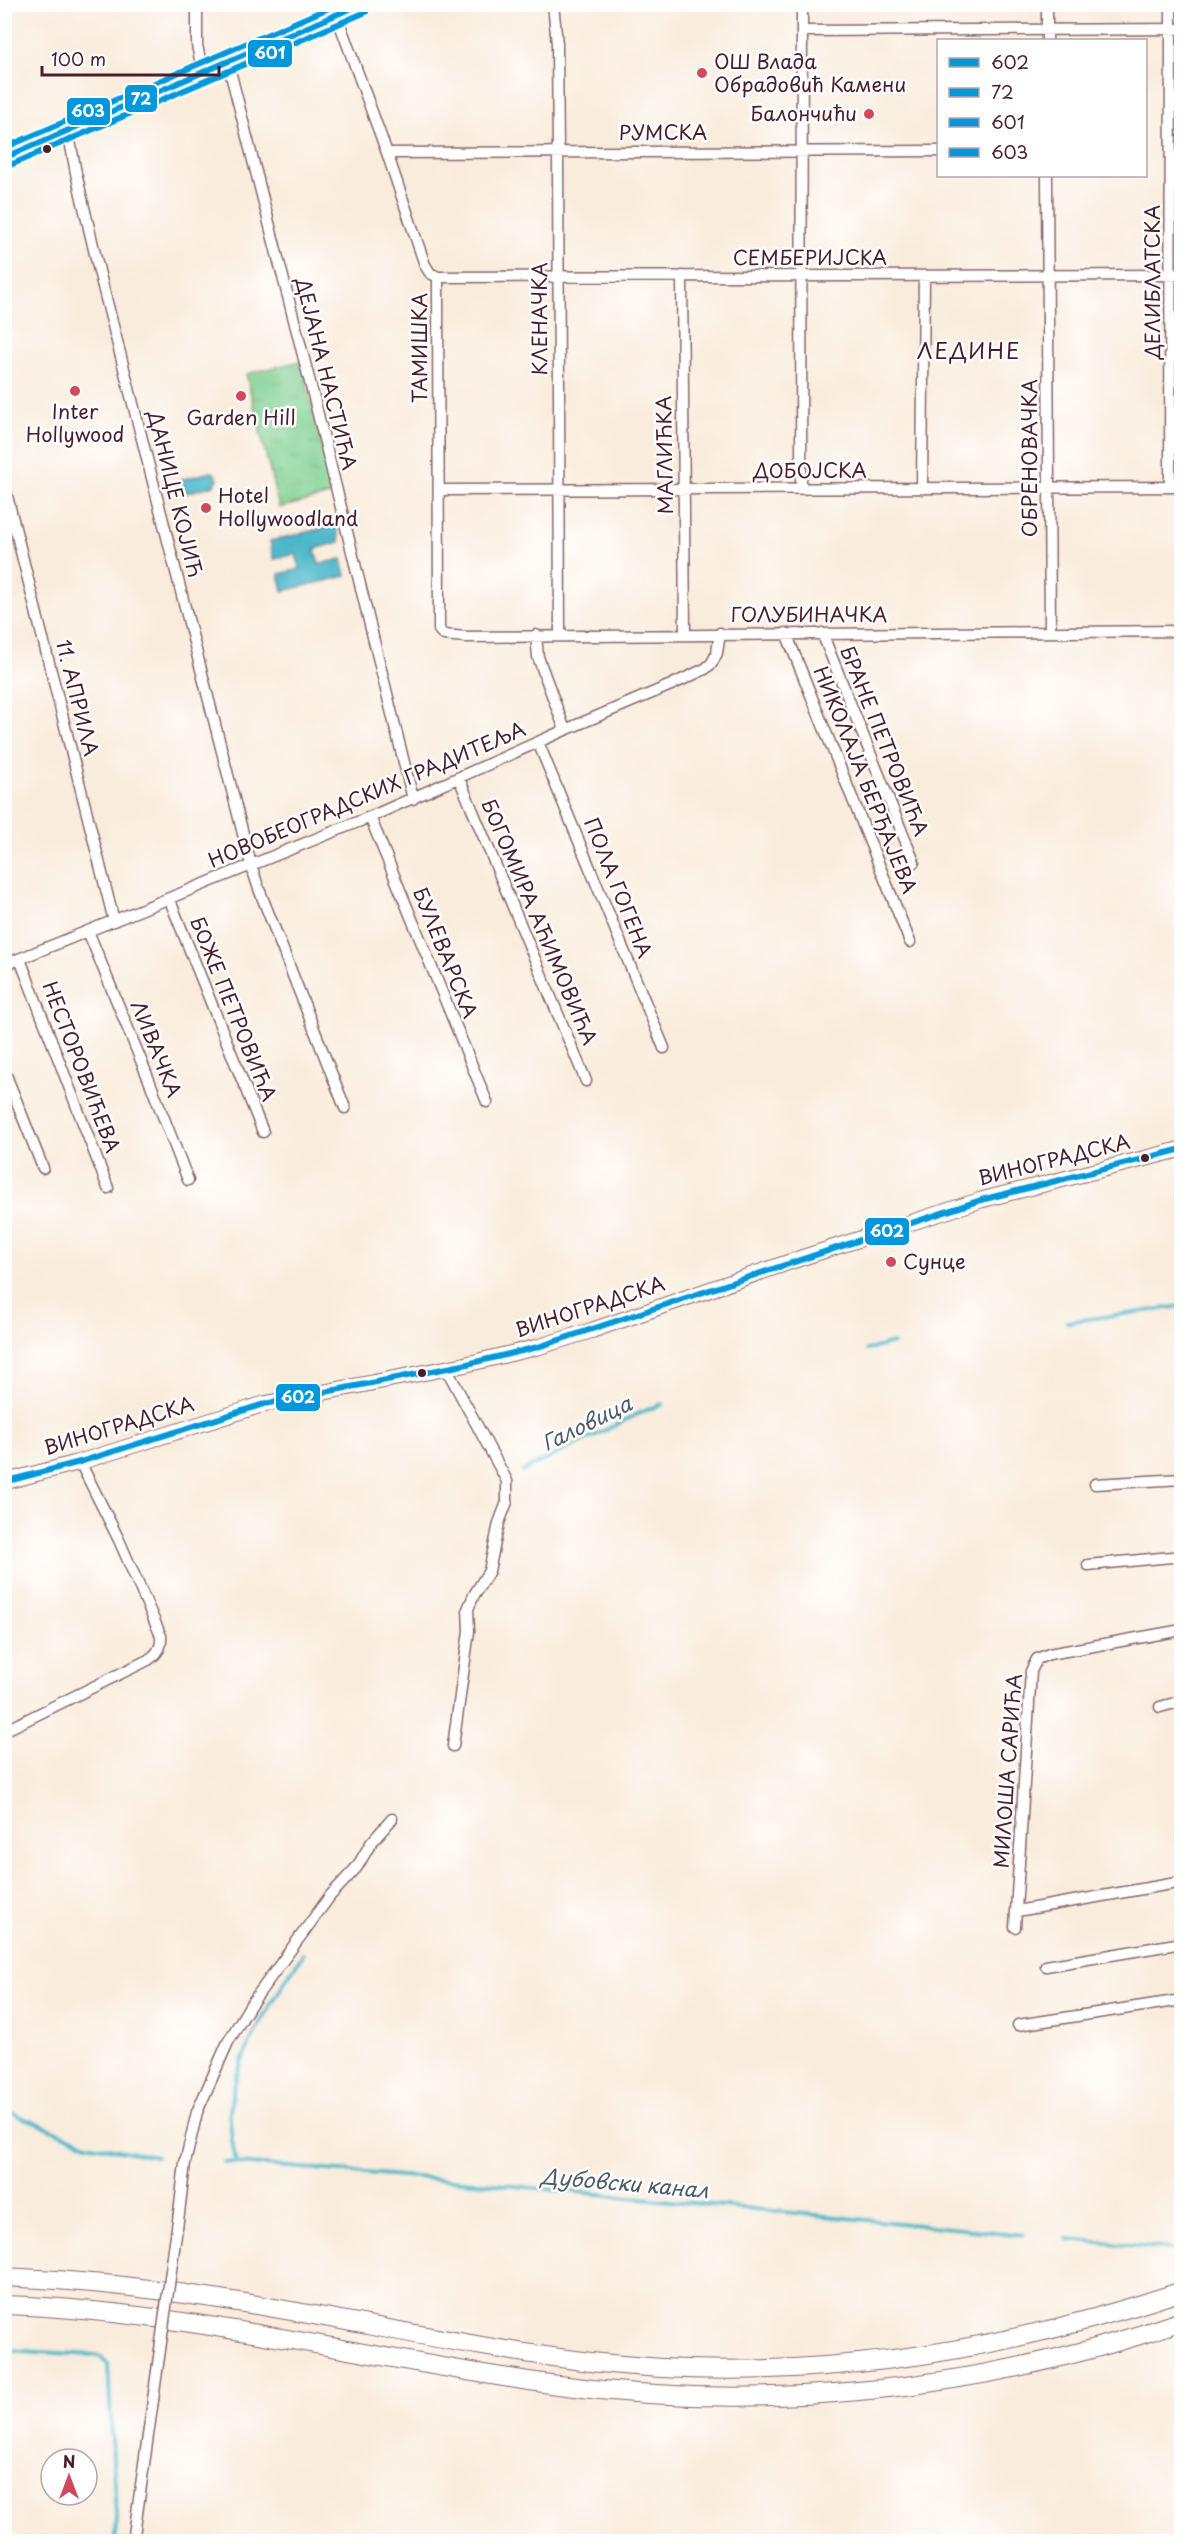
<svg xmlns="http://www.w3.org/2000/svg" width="1186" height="2546" viewBox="0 0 1186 2546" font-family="'Playpen Sans',sans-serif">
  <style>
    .park { fill: url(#park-tufts); stroke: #64775e; stroke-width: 1.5 }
    .water { fill: #4cb7c9; stroke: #4b6b7a; stroke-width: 1.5 }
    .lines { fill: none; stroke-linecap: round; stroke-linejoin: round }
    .stream { stroke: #4cb7c9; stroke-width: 4 }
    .street-casing { stroke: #876769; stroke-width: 13 }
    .secondary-casing { stroke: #876769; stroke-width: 17 }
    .highway-casing { stroke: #876769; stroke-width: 20 }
    .street { stroke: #fff; stroke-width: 10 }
    .secondary { stroke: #fff; stroke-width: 15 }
    .highway { stroke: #fff; stroke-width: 18 }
    .street-bridge-casing { stroke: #876769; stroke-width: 13; stroke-linecap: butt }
    .street-bridge { stroke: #fff; stroke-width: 10 }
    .bus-1-casing { stroke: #fff; stroke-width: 10 }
    .bus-2-casing { stroke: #fff; stroke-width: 10 }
    .bus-3-casing { stroke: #fff; stroke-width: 10 }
    .bus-4-casing { stroke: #fff; stroke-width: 10 }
    .bus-1 { stroke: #0098da; stroke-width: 6 }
    .bus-2 { stroke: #0098da; stroke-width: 6 }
    .bus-3 { stroke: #0098da; stroke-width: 6 }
    .bus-4 { stroke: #0098da; stroke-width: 6 }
    .poi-dot { fill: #d1495b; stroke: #fff; stroke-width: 2 }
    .bus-dot { fill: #4a1f2b; stroke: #fff; stroke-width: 2 }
    .labels { text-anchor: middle; stroke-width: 5; stroke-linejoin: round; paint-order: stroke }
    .poi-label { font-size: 20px; fill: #4a1f2b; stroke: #fff; text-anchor: start }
    .street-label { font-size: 20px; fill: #4a1f2b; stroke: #fff }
    .water-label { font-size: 21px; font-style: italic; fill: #4b5c6a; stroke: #fff }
    .quarter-label { font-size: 22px; letter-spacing: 1.5px; fill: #4a1f2b; stroke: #fff }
    .line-badge { stroke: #fff; stroke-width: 2 }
    .badge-label { font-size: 16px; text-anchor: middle; font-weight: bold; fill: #fff }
  </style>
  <defs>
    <pattern id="park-tufts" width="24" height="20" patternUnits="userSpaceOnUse" patternTransform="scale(1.5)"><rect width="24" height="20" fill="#7fcf90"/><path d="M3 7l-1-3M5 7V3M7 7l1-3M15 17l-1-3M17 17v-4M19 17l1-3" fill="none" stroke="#6fb17c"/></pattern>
  </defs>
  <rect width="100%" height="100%" fill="#fff"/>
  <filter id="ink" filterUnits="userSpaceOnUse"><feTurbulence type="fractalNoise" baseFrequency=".0167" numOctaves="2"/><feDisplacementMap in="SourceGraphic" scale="12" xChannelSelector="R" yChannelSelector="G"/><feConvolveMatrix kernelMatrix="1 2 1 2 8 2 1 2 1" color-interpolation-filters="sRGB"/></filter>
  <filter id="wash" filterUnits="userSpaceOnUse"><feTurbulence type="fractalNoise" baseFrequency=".008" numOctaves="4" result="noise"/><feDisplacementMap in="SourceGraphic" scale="24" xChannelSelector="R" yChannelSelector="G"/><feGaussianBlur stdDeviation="1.35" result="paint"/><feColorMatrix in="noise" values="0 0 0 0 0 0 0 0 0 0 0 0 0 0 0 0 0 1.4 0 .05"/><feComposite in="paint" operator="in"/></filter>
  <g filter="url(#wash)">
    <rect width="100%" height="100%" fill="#f9ecdc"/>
    <path class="park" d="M301 361 334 494 279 508 246 374Z"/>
    <path class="water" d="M211 472 214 473 218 479 214 485 183 494 178 491 177 483 180 480Z
      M336 525 340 542 315 549 319 564 342 559 346 576 283 591 279 574 300 569 296 554 274 559 270 541Z"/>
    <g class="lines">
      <path class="stream" d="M1067 1322 1182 1306
        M867 1350 893 1343
        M523 1471 646 1410 663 1404
        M4 2110 87 2144 156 2157
        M224 2162 442 2179 1024 2235
        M236 2162C233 2146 229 2129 230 2112 232 2059 275 1997 303 1954
        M1067 2239 1182 2250
        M4 2350 94 2355 101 2357 108 2364 116 2516 115 2542"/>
    </g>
  </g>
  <g filter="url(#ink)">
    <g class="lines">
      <g class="street-casing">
        <path id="street" d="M197 4V45L203 74
          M318 4 324 21
          M553 4 557 44 558 152 560 634
          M1047 4V40
          M337 16 387 153 425 265 430 273 438 277 439 619V630L444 635 466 637 1182 631
          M802 31 1182 29
          M228 63 314 398 413 799
          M68 130 76 173 99 271 251 865 259 889 345 1108
          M387 153 938 151
          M1047 176 1050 631
          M682 276 685 633
          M438 277 1182 275
          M4 484 114 921
          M1170 487 1171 4
          M801 488 802 4
          M922 489 924 276
          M439 490 1182 487
          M786 633 910 942
          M822 633 914 862
          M536 635 538 657 565 730
          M538 742 664 1048
          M459 778 586 1081
          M370 817 487 1102
          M169 898 263 1132
          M88 931 149 1080 188 1180
          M20 959 108 1188
          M4 965 370 817 565 730 671 685 705 669 712 663 717 653 720 633
          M4 1070 43 1168
          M446 1368 507 1481V1502L499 1523 489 1571 474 1595 468 1609 469 1631 453 1746
          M1095 1484 1182 1479
          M1088 1565 1182 1556
          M1160 1707 1182 1701
          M4 1731 148 1660C157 1654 162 1648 161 1636L119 1540 80 1462
          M1017 1911 1182 1882
          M1015 1927 1031 1671 1037 1659 1049 1654 1182 1630
          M1046 1966 1182 1943
          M1018 2025 1182 2000
          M179 2213 185 2163 197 2112 228 2042 251 2004 330 1896 357 1867 371 1843 392 1819
          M133 2542 153 2400"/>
      </g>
      <g class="secondary-casing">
        <path id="secondary" d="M4 158 362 4
          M4 1482 80 1462 264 1404 463 1365 538 1347 593 1330 804 1257 981 1200 1182 1149"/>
      </g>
      <g class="highway-casing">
        <path id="highway" d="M4 2277C75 2280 144 2287 213 2298 340 2317 464 2347 591 2362 793 2385 990 2356 1182 2291
          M4 2305C189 2311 367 2359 550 2384 762 2413 979 2392 1182 2321"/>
      </g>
      <use href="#street" class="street"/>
      <use href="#secondary" class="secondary"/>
      <use href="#highway" class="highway"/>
      <g class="street-bridge-casing">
        <path id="street-bridge" d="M153 2400 179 2213"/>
      </g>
      <use href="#street-bridge" class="street-bridge"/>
      <g class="bus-1-casing">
        <path id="bus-1" d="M4 1482 80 1462 264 1404 463 1365 538 1347 981 1200 1182 1149"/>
      </g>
      <g class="bus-2-casing">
        <path id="bus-2" d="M4 158 361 4"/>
      </g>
      <g class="bus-3-casing">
        <path id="bus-3" d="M8 166 366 12"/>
      </g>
      <g class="bus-4-casing">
        <path id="bus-4" d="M4 148 338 4"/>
      </g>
      <use href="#bus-1" class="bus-1"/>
      <use href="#bus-2" class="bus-2"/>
      <use href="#bus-3" class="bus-3"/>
      <use href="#bus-4" class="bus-4"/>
    </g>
  </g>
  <g class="poi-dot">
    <circle cx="702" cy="73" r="6"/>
    <circle cx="869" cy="114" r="6"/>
    <circle cx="75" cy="391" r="6"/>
    <circle cx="241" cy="396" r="6"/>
    <circle cx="206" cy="508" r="6"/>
    <circle cx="891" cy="1262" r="6"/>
  </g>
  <g class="bus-dot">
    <circle cx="47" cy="149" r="5"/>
    <circle cx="1145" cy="1158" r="5"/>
    <circle cx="422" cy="1373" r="5"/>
  </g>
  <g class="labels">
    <g class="poi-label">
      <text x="714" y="69">ОШ Влада<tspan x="714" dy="23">Обрадовић Камени</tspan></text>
      <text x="857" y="121" text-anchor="end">Балончићи</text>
      <text x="75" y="419" text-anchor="middle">Inter<tspan x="75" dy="23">Hollywood</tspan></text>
      <text x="241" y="425" text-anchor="middle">Garden Hill</text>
      <text x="218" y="503">Hotel<tspan x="218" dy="23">Hollywoodland</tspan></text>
      <text x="903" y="1269">Сунце</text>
    </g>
    <g class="street-label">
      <text x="663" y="140">РУМСКА</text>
      <text x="810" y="265">СЕМБЕРИЈСКА</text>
      <text transform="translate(1153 282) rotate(-90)" y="7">ДЕЛИБЛАТСКА</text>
      <text transform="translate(540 319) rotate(-90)" y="7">КЛЕНАЧКА</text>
      <text transform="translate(420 348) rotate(-90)" y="7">ТАМИШКА</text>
      <text transform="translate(326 374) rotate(76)" y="7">ДЕЈАНА НАСТИЋА</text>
      <text transform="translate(665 455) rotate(-91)" y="7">МАГЛИЋКА</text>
      <text transform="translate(1030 458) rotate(-90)" y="7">ОБРЕНОВАЧКА</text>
      <text x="810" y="478">ДОБОЈСКА</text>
      <text transform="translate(175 494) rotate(76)" y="7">ДАНИЦЕ КОЈИЋ</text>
      <text x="809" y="622">ГОЛУБИНАЧКА</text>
      <text transform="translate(77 698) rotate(76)" y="7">11. АПРИЛА</text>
      <text transform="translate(884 741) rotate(68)" y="7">БРАНЕ ПЕТРОВИЋА</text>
      <text transform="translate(865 780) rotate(68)" y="7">НИКОЛАЈА БЕРЂАЈЕВА</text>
      <text transform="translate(367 795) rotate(-23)" y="7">НОВОБЕОГРАДСКИХ ГРАДИТЕЉА</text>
      <text transform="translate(618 888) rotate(68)" y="7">ПОЛА ГОГЕНА</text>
      <text transform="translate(539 922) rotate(67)" y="7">БОГОМИРА АЋИМОВИЋА</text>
      <text transform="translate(445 953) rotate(68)" y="7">БУЛЕВАРСКА</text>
      <text transform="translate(233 1009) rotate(68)" y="7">БОЖЕ ПЕТРОВИЋА</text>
      <text transform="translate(156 1049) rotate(68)" y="7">ЛИВАЧКА</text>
      <text transform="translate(81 1067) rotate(69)" y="7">НЕСТОРОВИЋЕВА</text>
      <text transform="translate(1054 1160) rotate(-14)" y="7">ВИНОГРАДСКА</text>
      <text transform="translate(590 1307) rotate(-18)" y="7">ВИНОГРАДСКА</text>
      <text transform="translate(119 1426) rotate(-17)" y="7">ВИНОГРАДСКА</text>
      <text transform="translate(1008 1771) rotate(-86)" y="7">МИЛОША САРИЋА</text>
    </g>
    <g class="water-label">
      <text transform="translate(587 1424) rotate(-26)" y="7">Галовица</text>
      <text transform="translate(625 2184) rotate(5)" y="7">Дубовски канал</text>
    </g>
    <g class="quarter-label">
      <text x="969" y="359">ЛЕДИНЕ</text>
    </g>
  </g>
  <g class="line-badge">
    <rect x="247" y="39" width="46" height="29" rx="6" fill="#0098da"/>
    <rect x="124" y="84" width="34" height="29" rx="6" fill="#0098da"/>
    <rect x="66" y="97" width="45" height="29" rx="6" fill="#0098da"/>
    <rect x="864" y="1217" width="46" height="29" rx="6" fill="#0098da"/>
    <rect x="275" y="1383" width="46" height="29" rx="6" fill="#0098da"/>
  </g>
  <g class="badge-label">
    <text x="270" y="59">601</text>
    <text x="141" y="105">72</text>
    <text x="88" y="117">603</text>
    <text x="887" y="1237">602</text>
    <text x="298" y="1403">602</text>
  </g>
  <rect width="1186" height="2546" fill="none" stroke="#fff" stroke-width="24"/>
  <rect x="937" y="39" width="210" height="138" fill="#ffffff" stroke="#b7a5aa" stroke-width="1.5"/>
  <rect x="949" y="58" width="30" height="9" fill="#0098da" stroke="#b7a5aa" stroke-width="1.5"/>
  <text x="991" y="69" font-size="18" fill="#4a1f2b">602</text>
  <rect x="949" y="88" width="30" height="9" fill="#0098da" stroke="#b7a5aa" stroke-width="1.5"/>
  <text x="991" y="99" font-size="18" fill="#4a1f2b">72</text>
  <rect x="949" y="118" width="30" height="9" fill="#0098da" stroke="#b7a5aa" stroke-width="1.5"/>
  <text x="991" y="129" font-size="18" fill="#4a1f2b">601</text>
  <rect x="949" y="148" width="30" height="9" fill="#0098da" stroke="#b7a5aa" stroke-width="1.5"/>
  <text x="991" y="159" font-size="18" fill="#4a1f2b">603</text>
  <g transform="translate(69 2477)"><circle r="28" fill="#ffffff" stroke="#b7a5aa" stroke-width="1.5"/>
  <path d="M0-4.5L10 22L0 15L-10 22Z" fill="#d1495b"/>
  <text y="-9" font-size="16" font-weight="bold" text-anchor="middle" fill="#4a1f2b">N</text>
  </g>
  <path d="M42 66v9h177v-9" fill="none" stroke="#4a1f2b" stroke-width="3"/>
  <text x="51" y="66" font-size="18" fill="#4a1f2b" stroke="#ffffff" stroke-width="4.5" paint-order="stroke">100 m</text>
</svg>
